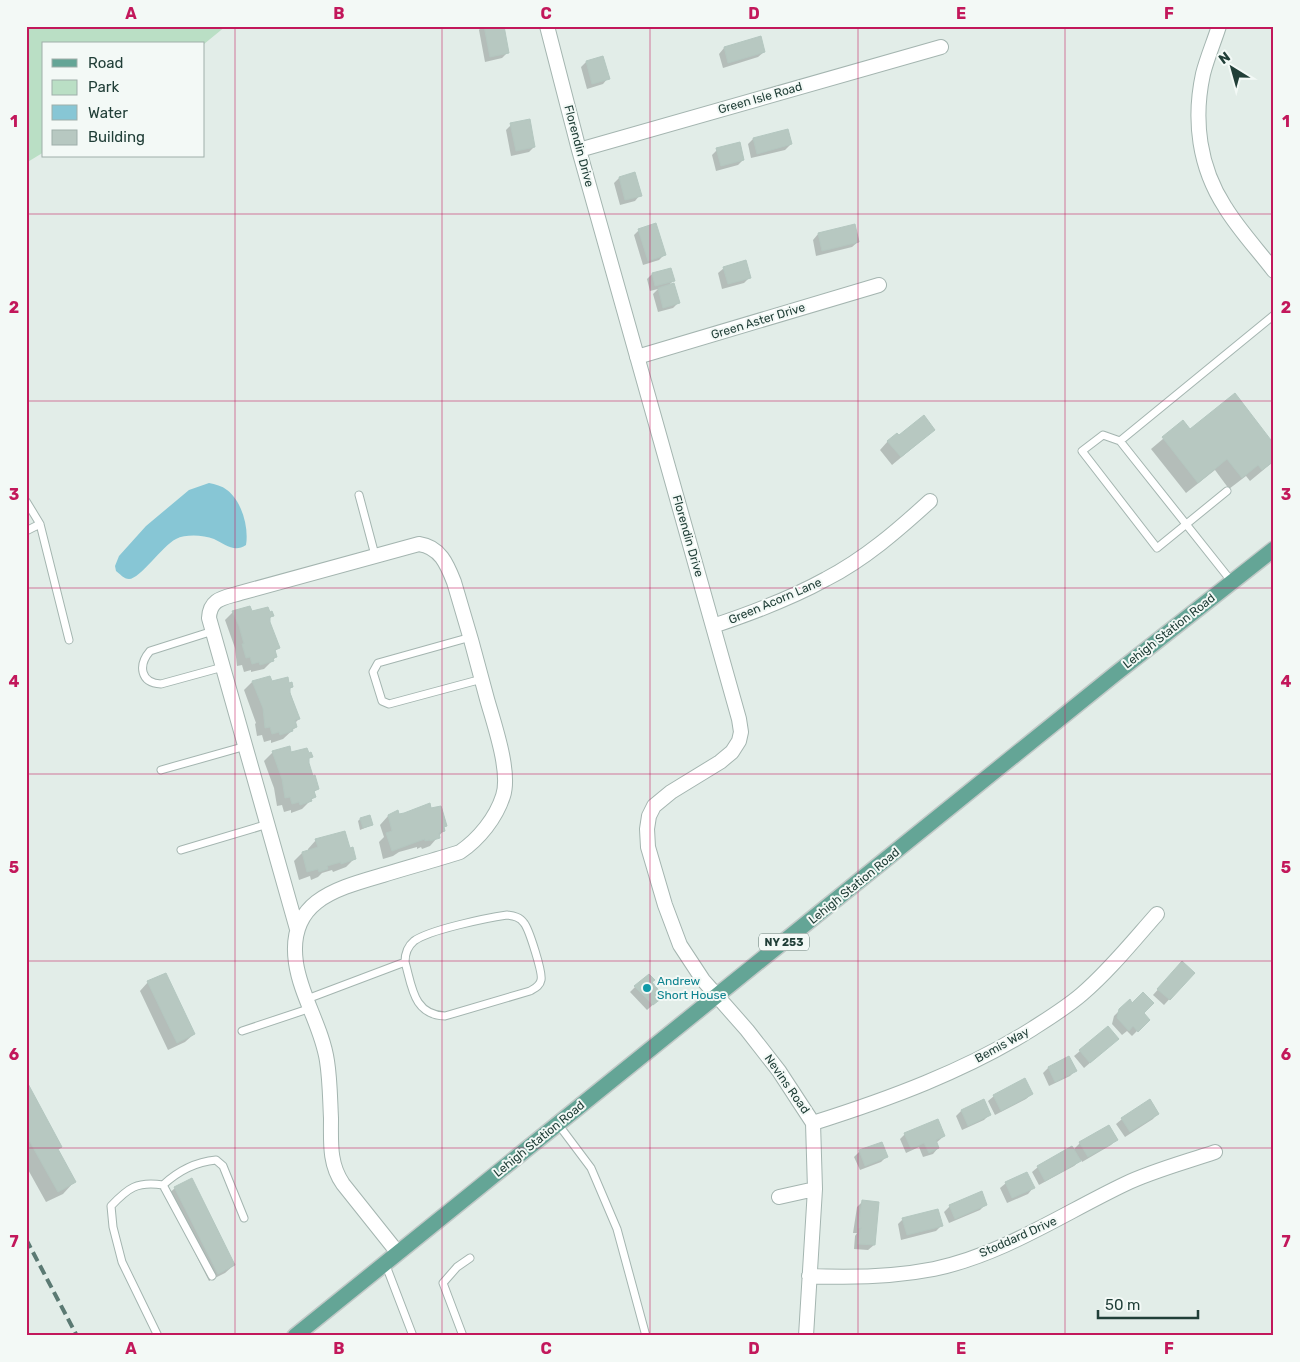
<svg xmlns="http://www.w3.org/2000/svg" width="1300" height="1362" viewBox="0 0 1300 1362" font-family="Rubik,sans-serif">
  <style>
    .green { fill: #badfc5 }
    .water { fill: #87c6d5 }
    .shadow { fill: #0003 }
    .building { fill: #b7c8c1; stroke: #b4c7c0 }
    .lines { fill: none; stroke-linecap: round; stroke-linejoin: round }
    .lane-casing { stroke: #a4b5b0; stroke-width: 9 }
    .street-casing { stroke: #a4b5b0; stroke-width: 16 }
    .primary-casing { stroke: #c1c9c7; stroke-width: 18 }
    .lane { stroke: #fff; stroke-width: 7 }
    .street { stroke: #fff; stroke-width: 14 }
    .primary { stroke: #64a596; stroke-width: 15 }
    .rail { stroke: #5b7a73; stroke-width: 4; stroke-dasharray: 10 5; stroke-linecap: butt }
    .grid { fill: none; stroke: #c2185b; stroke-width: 1; stroke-opacity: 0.55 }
    .culture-dot { fill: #0f9aa8; stroke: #f3f9f6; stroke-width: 2 }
    .labels { text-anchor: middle; stroke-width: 4; stroke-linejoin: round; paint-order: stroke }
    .shield { fill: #f3f9f6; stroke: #607771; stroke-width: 1 }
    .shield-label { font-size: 11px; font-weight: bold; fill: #213f38 }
    .street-label { font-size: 12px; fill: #213f38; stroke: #f3f9f6 }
    .culture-label { font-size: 12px; fill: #0d838f; stroke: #f3f9f6; text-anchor: start }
    .neatline { fill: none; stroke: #c2185b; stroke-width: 2 }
    .grid-label { font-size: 16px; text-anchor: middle; font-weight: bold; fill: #c2185b }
  </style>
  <rect width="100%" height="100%" fill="#e2ede8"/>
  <path class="green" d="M26 26H226L204 44H44V152L26 163Z"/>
  <path class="water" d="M209 483C215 484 222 486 227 490 242 501 249 528 246 545 234 553 225 544 214 539 203 535 186 534 176 539 162 546 140 579 129 579 124 579 120 574 116 571L115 566 119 556 146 526 189 490Z"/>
  <path class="shadow" d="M482 26H502L508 52 502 58 485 62 479 30Z
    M760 38 764 52 758 57 723 68 719 54 724 48Z
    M586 62 608 78 603 84 587 89 581 67Z
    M511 125 534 147 529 152 511 156 506 130Z
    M787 130 791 144 785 150 751 158 748 144 753 139Z
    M717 150 743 160 738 165 716 171 712 155Z
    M619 178 640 195 635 201 620 205 614 183Z
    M854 226 858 242 852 247 816 256 813 240 818 234Z
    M639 230 664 255 659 260 643 265 634 235Z
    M724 268 749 278 744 283 722 289 718 273Z
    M652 274 673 281 668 286 678 303 673 308 658 312 653 294 658 289 650 291 647 279Z
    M1183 422 1190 431 1274 446V461L1250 481 1246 476 1229 489 1215 470 1186 493 1151 449Z
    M934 430 892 465 880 450 888 441 899 437Z
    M233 612 272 616 269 619 278 648 274 652 276 657 264 669 251 672V670L244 672 242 665 237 666 235 648 225 620Z
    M252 682 292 687 289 689 299 719 295 723 296 727 283 739 271 743V740L264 742 262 735 257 736 255 724 256 723 244 690Z
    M289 748 290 754 311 756 308 760 312 777 318 788 313 793 314 797 302 809 291 813V810L284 812 282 805 277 806 274 788 264 761 272 753Z
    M398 815 443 828 444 830 430 846 422 849 421 847 417 849V847L399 852 393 856 383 859 379 842 384 837 380 825 388 816Z
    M360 819 372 825 360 830 358 821Z
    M316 840 349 849 355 858 346 867 333 872 332 870 322 873 318 877 311 880 310 876 299 880 294 861 302 853 308 851V849Z
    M1177 968 1193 973 1164 1005 1153 995Z
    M148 982 194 1034 185 1042 168 1050 140 991Z
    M650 982 655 1003 647 1010 630 992 635 987Z
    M1120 1010 1142 1013 1148 1020 1132 1036 1127 1031 1122 1035 1112 1024 1114 1016Z
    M1112 1044 1084 1068 1074 1056 1080 1051Z
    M1069 1058 1075 1071 1070 1076 1049 1086 1043 1073 1048 1068Z
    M26 1083 60 1147 57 1150 74 1182 63 1194 46 1202 26 1166Z
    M1032 1094 1026 1099 995 1115 988 1101 994 1096Z
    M961 1111 989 1115 984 1120 962 1130 956 1116Z
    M1158 1113 1153 1119 1125 1137 1116 1124 1122 1119Z
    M905 1134 944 1136 936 1143 938 1148 933 1154 923 1157 919 1147 906 1153 900 1139Z
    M1116 1140 1111 1145 1082 1162 1081 1160 1074 1166 1039 1185 1032 1172 1038 1167 1073 1150 1080 1143Z
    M860 1151 886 1157 881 1162 860 1170 854 1157Z
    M1006 1183 1033 1188 1028 1194 1007 1203 1000 1188Z
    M175 1188 234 1265 225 1273 209 1281 166 1196Z
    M862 1202 874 1245 868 1250 854 1249 855 1236 857 1233H853L857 1207Z
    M986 1204 980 1210 949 1223 944 1212 950 1206Z
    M903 1219 941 1226 936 1231 901 1240 898 1224Z"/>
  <path class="building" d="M484 26H504L509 53 490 57Z
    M761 36 765 52 728 63 724 47Z
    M603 56 610 79 592 84 586 61Z
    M530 119 535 147 516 151 510 123Z
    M788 129 792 144 757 154 753 138Z
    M740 142 744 160 721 166 716 148Z
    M635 172 642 196 625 200 619 177Z
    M656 223 666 255 648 261 638 229Z
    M855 224 859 242 822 251 818 233Z
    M746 260 751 278 728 284 723 267Z
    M671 268 675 281 655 286 652 273Z
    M674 283 680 303 663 308 658 288Z
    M1235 393 1274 444V461L1262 470 1258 465 1242 478 1227 459 1198 483 1162 437 1183 420 1190 429Z
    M924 415 935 430 901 457 887 441 897 433 899 435Z
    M250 606 252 611 268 607 270 612 272 611 274 616 270 617V622L280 648 275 650 277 657 273 658 274 661 260 665 259 662 252 664 250 657 246 658 242 644H244L239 626 232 611Z
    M270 676 272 681 288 677 289 683 292 682 293 687 290 688V693L300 719 295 720 297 727 292 729 293 731 280 735 279 732 272 734 270 727 265 728 263 708 252 681Z
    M290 746 291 752 307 748 309 753 311 752 313 757 309 758V763L313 776 315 775 319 789 314 791 316 797 311 799 312 801 300 805 299 802 292 804 290 797 285 798 282 779 272 751Z
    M430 803 431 808 441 806 442 809 447 826 444 827 445 831 439 833 440 838 430 841V840L425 841V839L419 841 392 851 386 833 392 831 388 815 398 810 399 814 404 813Z
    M370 815 373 825 363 828 360 818Z
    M345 831 350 848 353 847 356 859 341 864V862L327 866 328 869 319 872 318 869 307 872 302 852 318 847 315 839Z
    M1182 961 1195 973 1170 1000 1157 989Z
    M166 973 195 1034 177 1043 147 981Z
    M649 974 655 980 652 982 661 993 659 995 662 998 653 1005 634 986Z
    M1143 992 1154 1003 1144 1013 1150 1020 1138 1032 1133 1026 1129 1031 1117 1018 1119 1009 1130 999 1132 1003Z
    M1108 1026 1119 1039 1090 1063 1079 1050Z
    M1069 1056 1077 1071 1055 1082 1048 1067Z
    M1025 1078 1033 1094 1001 1111 993 1095Z
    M26 1080 62 1147 58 1149 76 1182 58 1192 26 1135Z
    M984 1099 991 1115 968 1126 961 1110Z
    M1150 1099 1159 1114 1130 1132 1121 1118Z
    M938 1119 945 1136 936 1140 939 1148 929 1153 924 1143 911 1149 904 1133Z
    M1109 1125 1118 1140 1088 1157 1079 1142Z
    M882 1142 888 1157 865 1166 859 1150Z
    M1072 1146 1081 1161 1045 1181 1037 1166Z
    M1027 1172 1035 1188 1012 1198 1005 1182Z
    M192 1178 235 1265 218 1274 174 1187Z
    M982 1191 987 1205 955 1219 949 1205Z
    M862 1200 879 1202 875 1245 858 1244 860 1229 862 1228H858Z
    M938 1209 943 1226 907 1235 902 1218Z"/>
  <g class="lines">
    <g class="lane-casing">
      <path id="lane" d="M1120 441 1103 435 1082 451 1157 548 1227 491
        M359 495 375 555
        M26 501 40 524 26 531
        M40 524 69 640
        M1232 582 1120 441 1274 315
        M213 631 150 651C138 665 140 683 161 684L223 667
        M471 637 378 663 373 672 382 701 389 704 482 679
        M161 770 246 746
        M181 850 268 824
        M507 915C514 916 520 917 524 923 529 929 543 973 541 980 540 986 535 988 530 991L445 1016C413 1015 412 986 405 962 405 954 408 946 414 941 429 930 486 918 507 915Z
        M307 999 405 962
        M242 1031 311 1008
        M558 1124 591 1168 617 1229 646 1336
        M163 1185C178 1171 195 1162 216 1160L223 1166 244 1218
        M385 1263 413 1336
        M158 1336 122 1262 113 1227 111 1206C128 1188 137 1181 163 1185L212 1276
        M463 1336 443 1283 457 1267 470 1258"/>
    </g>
    <g class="street-casing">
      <path id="street" d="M547 26 579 150 739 719 741 732 739 741 732 752 720 762 671 792 654 806 649 816 647 829 648 847 665 905 680 945 703 980 747 1030 779 1071 813 1123 815 1189 806 1336
        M1219 26C1214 42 1207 58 1203 74 1193 120 1199 167 1225 207 1239 230 1258 250 1274 271
        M579 150 941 47
        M637 357 879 285
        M713 626C752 613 790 599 826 579 865 559 898 530 930 501
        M297 929 209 618C210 598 224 598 240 593L419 544C440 547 447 564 454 582 466 621 477 660 487 699 494 724 511 772 503 796 496 818 479 839 460 852 435 860 409 867 383 875 335 889 287 901 296 963 301 997 322 1027 327 1061 330 1080 330 1099 331 1118 331 1142 329 1164 343 1184L398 1253
        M813 1123C889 1099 965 1071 1032 1029 1049 1018 1067 1007 1082 994 1110 970 1133 941 1157 914
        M779 1197 815 1189
        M809 1276C851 1278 893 1277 934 1269 1004 1254 1062 1214 1125 1184 1152 1171 1186 1162 1215 1152"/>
    </g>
    <g class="primary-casing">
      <path id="primary" d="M295 1336 1114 675 1274 549"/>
    </g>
    <use href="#lane" class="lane"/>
    <use href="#street" class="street"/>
    <use href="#primary" class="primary"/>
    <path class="rail" d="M26 1239 77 1336"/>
  </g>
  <path class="grid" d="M235 26V1336M442 26V1336M650 26V1336M858 26V1336M1065 26V1336M26 214H1274M26 401H1274M26 588H1274M26 774H1274M26 961H1274M26 1148H1274"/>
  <circle class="culture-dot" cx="647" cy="988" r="5"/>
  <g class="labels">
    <rect class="shield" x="759" y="933.5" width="50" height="17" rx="4"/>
    <g class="shield-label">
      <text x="784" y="946">NY 253</text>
    </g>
    <g class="street-label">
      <text transform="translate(760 98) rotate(-16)" y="4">Green Isle Road</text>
      <text transform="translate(579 146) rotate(75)" y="4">Florendin Drive</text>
      <text transform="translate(758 321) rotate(-17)" y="4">Green Aster Drive</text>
      <text transform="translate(688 536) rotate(74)" y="4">Florendin Drive</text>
      <text transform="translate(775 601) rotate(-23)" y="4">Green Acorn Lane</text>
      <text transform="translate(1169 631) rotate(-38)" y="4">Lehigh Station Road</text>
      <text transform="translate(854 886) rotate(-39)" y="4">Lehigh Station Road</text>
      <text transform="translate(1002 1045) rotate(-29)" y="4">Bemis Way</text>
      <text transform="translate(787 1084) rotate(55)" y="4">Nevins Road</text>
      <text transform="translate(539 1139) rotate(-39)" y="4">Lehigh Station Road</text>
      <text transform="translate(1018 1237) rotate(-24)" y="4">Stoddard Drive</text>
    </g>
    <g class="culture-label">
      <text x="657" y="985">Andrew<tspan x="657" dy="14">Short House</tspan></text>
    </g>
  </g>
  <rect width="1300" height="1362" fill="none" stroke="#f3f9f6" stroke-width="55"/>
  <rect x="42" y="42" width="162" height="115" fill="#f3f9f6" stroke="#9fafaa"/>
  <rect x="52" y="59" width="25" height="8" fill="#64a596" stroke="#9fafaa"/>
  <text x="88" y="68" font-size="15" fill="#213f38">Road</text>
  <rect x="52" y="80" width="25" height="15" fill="#badfc5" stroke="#9fafaa"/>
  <text x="88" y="92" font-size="15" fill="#213f38">Park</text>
  <rect x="52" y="105" width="25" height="15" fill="#87c6d5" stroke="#9fafaa"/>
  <text x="88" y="118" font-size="15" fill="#213f38">Water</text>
  <rect x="52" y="130" width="25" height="15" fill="#b7c8c1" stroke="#9fafaa"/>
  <text x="88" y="142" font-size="15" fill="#213f38">Building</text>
  <g transform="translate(1232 68) rotate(323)" stroke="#f3f9f6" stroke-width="4" paint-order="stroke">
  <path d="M0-4L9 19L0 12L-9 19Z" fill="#213f38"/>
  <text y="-8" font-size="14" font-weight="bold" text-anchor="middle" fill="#213f38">N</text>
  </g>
  <path d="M1098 1310v8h100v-8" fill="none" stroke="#213f38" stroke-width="2.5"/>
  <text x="1105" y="1310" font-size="15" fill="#213f38" stroke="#f3f9f6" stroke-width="4" paint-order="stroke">50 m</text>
  <rect x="28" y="28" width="1244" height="1306" class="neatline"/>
  <g class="grid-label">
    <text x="131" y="19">A</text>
    <text x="339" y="19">B</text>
    <text x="546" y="19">C</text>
    <text x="754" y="19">D</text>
    <text x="961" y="19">E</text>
    <text x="1169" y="19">F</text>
    <text x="14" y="127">1</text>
    <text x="1286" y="127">1</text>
    <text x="14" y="313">2</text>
    <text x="1286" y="313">2</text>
    <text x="14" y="500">3</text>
    <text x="1286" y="500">3</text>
    <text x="14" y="687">4</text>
    <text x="1286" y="687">4</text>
    <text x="14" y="873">5</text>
    <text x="1286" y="873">5</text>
    <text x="14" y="1060">6</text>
    <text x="1286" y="1060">6</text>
    <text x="14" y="1247">7</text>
    <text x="1286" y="1247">7</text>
    <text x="131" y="1354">A</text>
    <text x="339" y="1354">B</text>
    <text x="546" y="1354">C</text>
    <text x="754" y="1354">D</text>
    <text x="961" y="1354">E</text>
    <text x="1169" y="1354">F</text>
  </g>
</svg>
